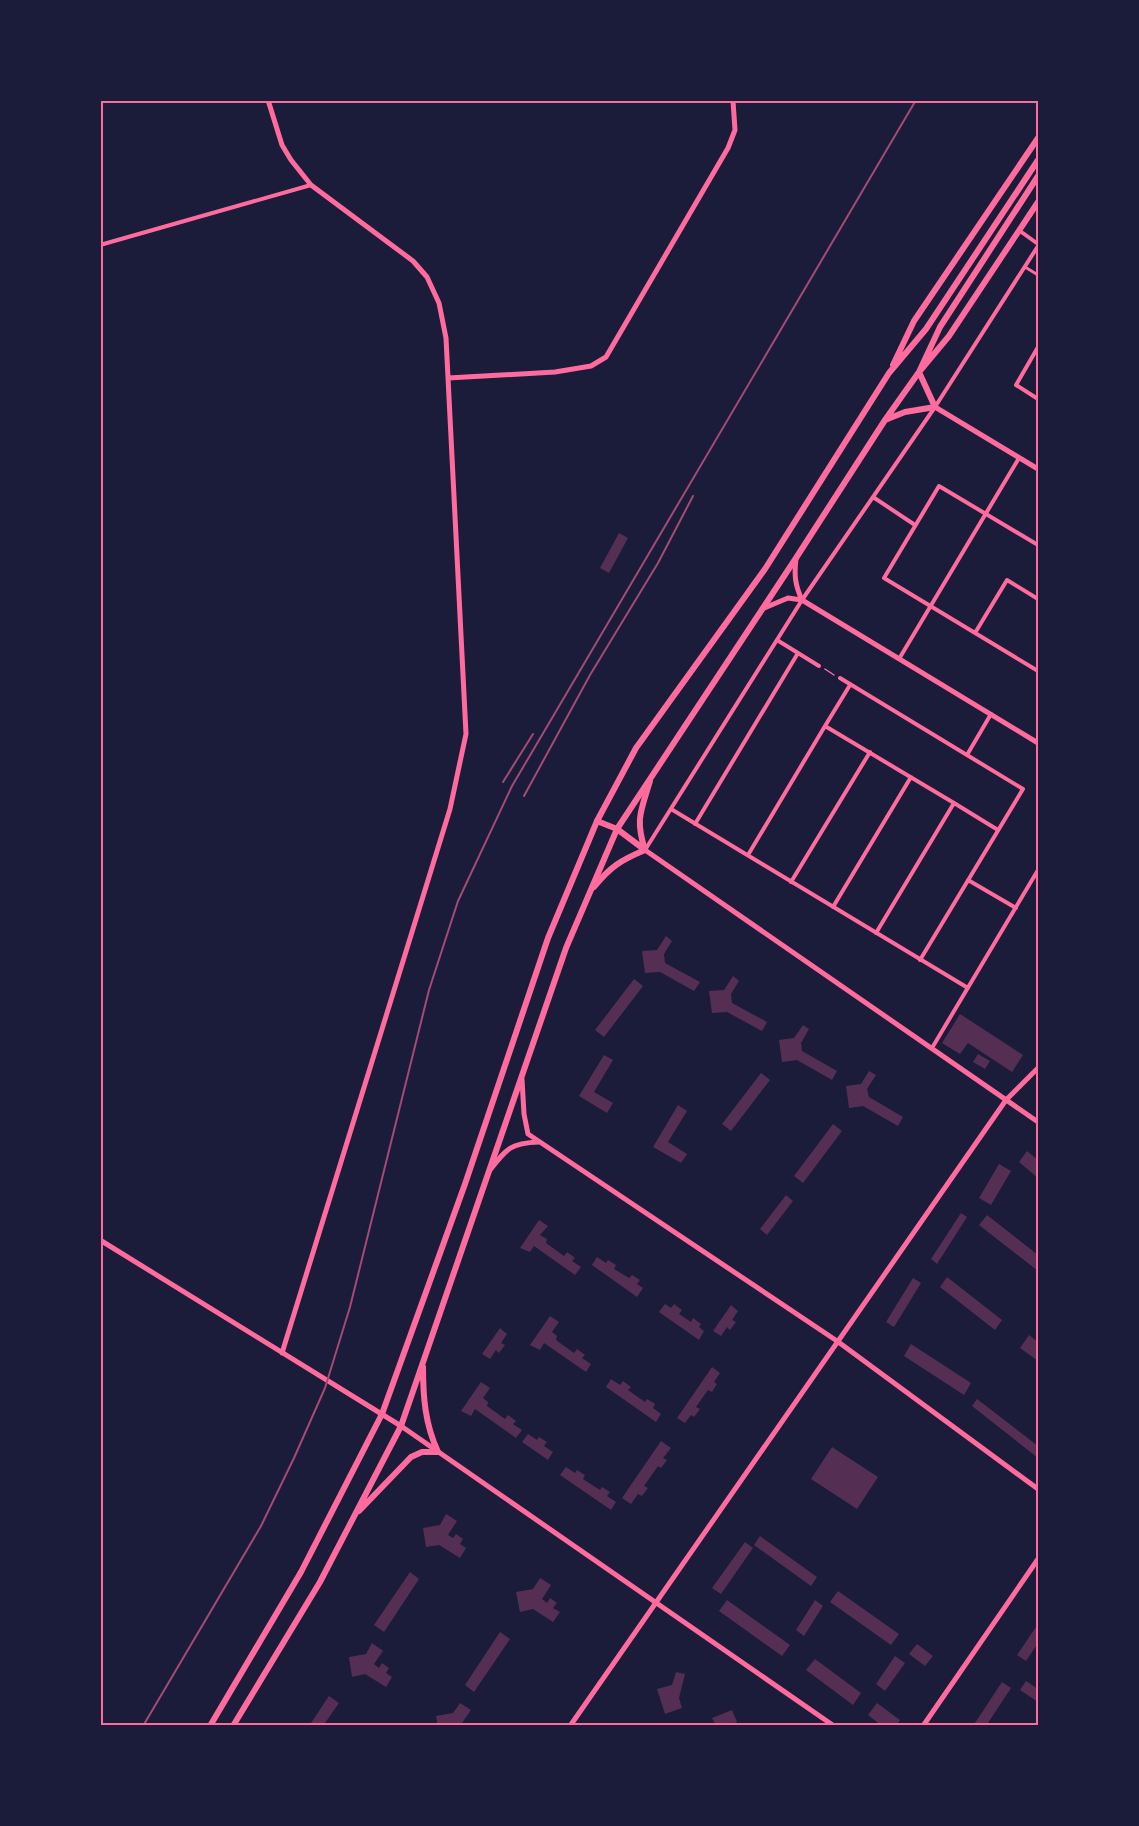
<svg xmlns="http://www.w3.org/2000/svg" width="1139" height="1826" viewBox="0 0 1139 1826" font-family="'Public Sans',sans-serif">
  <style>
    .building { fill: #542f53 }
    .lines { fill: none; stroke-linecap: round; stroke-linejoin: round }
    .path { stroke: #ff6b9d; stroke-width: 1.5 }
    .pedestrian { stroke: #ff6b9d; stroke-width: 3 }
    .minor { stroke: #ff6b9d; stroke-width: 4 }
    .tertiary { stroke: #ff6b9d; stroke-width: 5 }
    .secondary { stroke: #ff6b9d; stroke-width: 6 }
    .primary { stroke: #ff6b9d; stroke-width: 6 }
    .rail { stroke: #a44b75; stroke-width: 2 }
    .neatline { fill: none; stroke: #ff6b9d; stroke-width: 2 }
  </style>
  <rect width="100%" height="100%" fill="#1b1b3a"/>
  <path class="building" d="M619 533 628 538 609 573 600 568Z
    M666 936 672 941 664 954 665 963 700 982 694 991 660 972 645 973 642 951 657 950Z
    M733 976 739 981 731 994 732 1003 767 1022 762 1031 727 1012 712 1013 709 991 724 990Z
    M634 979 643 986 604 1037 595 1030Z
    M960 1014 1023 1055 1012 1072 968 1043 960 1054 942 1043Z
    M803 1025 809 1029 801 1043 802 1051 837 1071 832 1080 797 1060 782 1062 779 1040 794 1038Z
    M978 1054 990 1061 985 1069 973 1062Z
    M604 1055 613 1060 594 1092 613 1103 607 1113 579 1096Z
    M869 1071 876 1075 867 1089 869 1097 903 1117 898 1126 863 1106 849 1108 846 1086 861 1084Z
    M761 1073 770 1080 731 1131 722 1124Z
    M678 1105 687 1111 668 1142 687 1154 681 1163 653 1147Z
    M833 1124 842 1131 803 1183 794 1176Z
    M1027 1151 1038 1160V1178L1019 1162Z
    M999 1164 1011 1171 991 1205 979 1198Z
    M786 1195 793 1201 767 1235 760 1229Z
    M961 1213 967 1217 937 1264 931 1259Z
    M987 1215 1038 1255V1271L979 1225Z
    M539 1220 548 1226 540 1235 547 1239 546 1243 564 1256 567 1252 575 1258 572 1261 581 1267 575 1275 534 1246 530 1252 520 1248Z
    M597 1257 606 1263 608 1260 616 1265 614 1269 629 1278 632 1275 640 1280 637 1284 643 1288 637 1297 592 1265Z
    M947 1277 1002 1320 995 1330 940 1287Z
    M913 1278 921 1283 894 1327 886 1322Z
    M665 1304 671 1308 674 1304 682 1310 679 1314 691 1322 693 1318 701 1324 699 1327 704 1331 699 1340 659 1312Z
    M731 1305 738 1311 732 1320 736 1322 730 1330 727 1327 721 1336 713 1331Z
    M550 1316 559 1322 552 1332 557 1336 556 1340 574 1353 577 1349 585 1355 582 1358 591 1364 586 1372 544 1343 540 1350 530 1345Z
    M500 1328 507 1334 501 1343 505 1345 499 1353 496 1350 490 1359 482 1354Z
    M1029 1335 1038 1342V1361L1020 1348Z
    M911 1344 971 1383 964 1395 904 1356Z
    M712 1367 720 1373 714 1382 717 1384 712 1392 708 1390 696 1407 700 1409 694 1417 691 1415 685 1423 677 1418Z
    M611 1379 620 1385 623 1381 631 1387 628 1390 645 1402 647 1399 655 1404 653 1408 661 1414 656 1422 606 1387Z
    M481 1382 490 1388 483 1398 488 1402 487 1406 505 1419 508 1415 516 1421 513 1424 522 1430 516 1438 475 1409 471 1416 461 1411Z
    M977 1399 1038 1446V1458L972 1406Z
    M528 1434 537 1440 539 1437 547 1442 544 1446 553 1452 548 1460 522 1442Z
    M661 1441 671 1448 663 1458 667 1460 661 1468 658 1466 644 1486 648 1488 642 1496 638 1494 631 1504 622 1498Z
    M832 1447 878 1477 857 1509 811 1479Z
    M566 1467 575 1473 577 1470 585 1475 583 1479 600 1490 602 1487 610 1492 607 1496 616 1502 611 1510 560 1475Z
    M446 1514 457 1521 448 1535 453 1538 456 1534 463 1539 460 1544 466 1548 460 1558 439 1545 426 1547 423 1528 440 1525Z
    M760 1536 817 1577 811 1586 754 1545Z
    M745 1542 753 1548 721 1594 712 1588Z
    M410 1572 419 1579 384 1632 374 1625Z
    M540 1578 551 1585 542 1599 547 1603 550 1598 557 1603 553 1608 560 1612 553 1622 533 1609 520 1612 516 1592 533 1589Z
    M838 1591 899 1634 891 1645 830 1602Z
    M727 1600 790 1645 782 1656 719 1611Z
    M815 1600 823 1606 804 1636 796 1630Z
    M1038 1624V1643L1026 1661 1017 1655Z
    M500 1632 510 1639 474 1692 465 1685Z
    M372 1643 383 1651 374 1664 379 1668 382 1663 389 1668 386 1673 392 1677 386 1687 365 1674 352 1677 349 1657 366 1654Z
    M917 1644 933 1656 925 1666 909 1654Z
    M895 1656 905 1663 885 1691 876 1684Z
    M815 1659 861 1693 853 1705 806 1670Z
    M676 1672 685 1674 679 1698 682 1708 665 1714 657 1689 672 1685Z
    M1026 1681 1038 1689V1702L1020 1690Z
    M1002 1682 1011 1688 986 1726H973Z
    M329 1696 339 1703 323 1726H309Z
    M460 1703 471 1710 462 1723 465 1726H438L436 1716 453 1713Z
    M877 1703 900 1720 896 1726H882L868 1715Z
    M732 1710 737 1722 731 1726H716L712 1718Z"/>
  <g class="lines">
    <path class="path" d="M825 669 834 675"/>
    <path class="pedestrian" d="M1025 267 1038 275"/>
    <path class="minor" d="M1020 231 1038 244
      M100 245 311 185
      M1038 347 1016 385 1038 399
      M873 497 915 525
      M1038 545 939 486 884 578 1038 671
      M975 633 1007 580 1038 599
      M777 640 798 653
      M899 659 1019 458
      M840 678 1023 789 920 960
      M825 726 850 685
      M967 755 991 714
      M954 803 998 830
      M671 809 968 988
      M695 824 798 653 819 666
      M645 850 802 600 935 407 1038 246
      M748 855 825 726 954 803 876 933
      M968 880 1016 908
      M791 882 870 752
      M833 907 911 777
      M932 1048 1038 870"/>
    <path class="tertiary" d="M268 100 282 145 291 160 311 185 413 261 427 277 439 303 446 338 466 734 450 809 282 1353
      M448 378 555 372 591 366 606 357 728 148 735 130 733 101
      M935 407 1038 469
      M796 559C794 575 795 585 802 600
      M762 609 788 598 802 600 1038 743
      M645 850 1038 1122
      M522 1079 524 1114 528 1134 837 1341 1038 1489
      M490 1170C507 1148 511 1143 539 1142
      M100 1240 401 1426 834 1726
      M570 1726 1006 1100 1038 1068
      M923 1726 1038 1559"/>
    <path class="secondary" d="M597 821 617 829 645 850
      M645 850C635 819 641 811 650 781
      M594 887C610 867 621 860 645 850"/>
    <path class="primary" d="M893 365 914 321 1038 138
      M885 420 905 412 935 407 919 372 940 327 1038 176
      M359 1511 411 1457 422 1452H438C425 1424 423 1397 423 1367
      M210 1726 301 1572 382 1414 465 1184 548 938 597 821 636 748 765 569 889 373 926 329 1038 160
      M233 1726 320 1582 401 1426 566 948 617 829 796 558 885 420 919 372 949 336 1038 202"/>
    <path class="rail" d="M503 782 533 734
      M524 796 590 675 658 563 693 496
      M143 1726 261 1526 294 1458 325 1388 350 1307 429 990 458 901 512 786 916 100"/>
  </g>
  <rect width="1139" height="1826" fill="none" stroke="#1b1b3a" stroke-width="204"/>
  <rect x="102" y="102" width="935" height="1622" class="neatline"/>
</svg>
